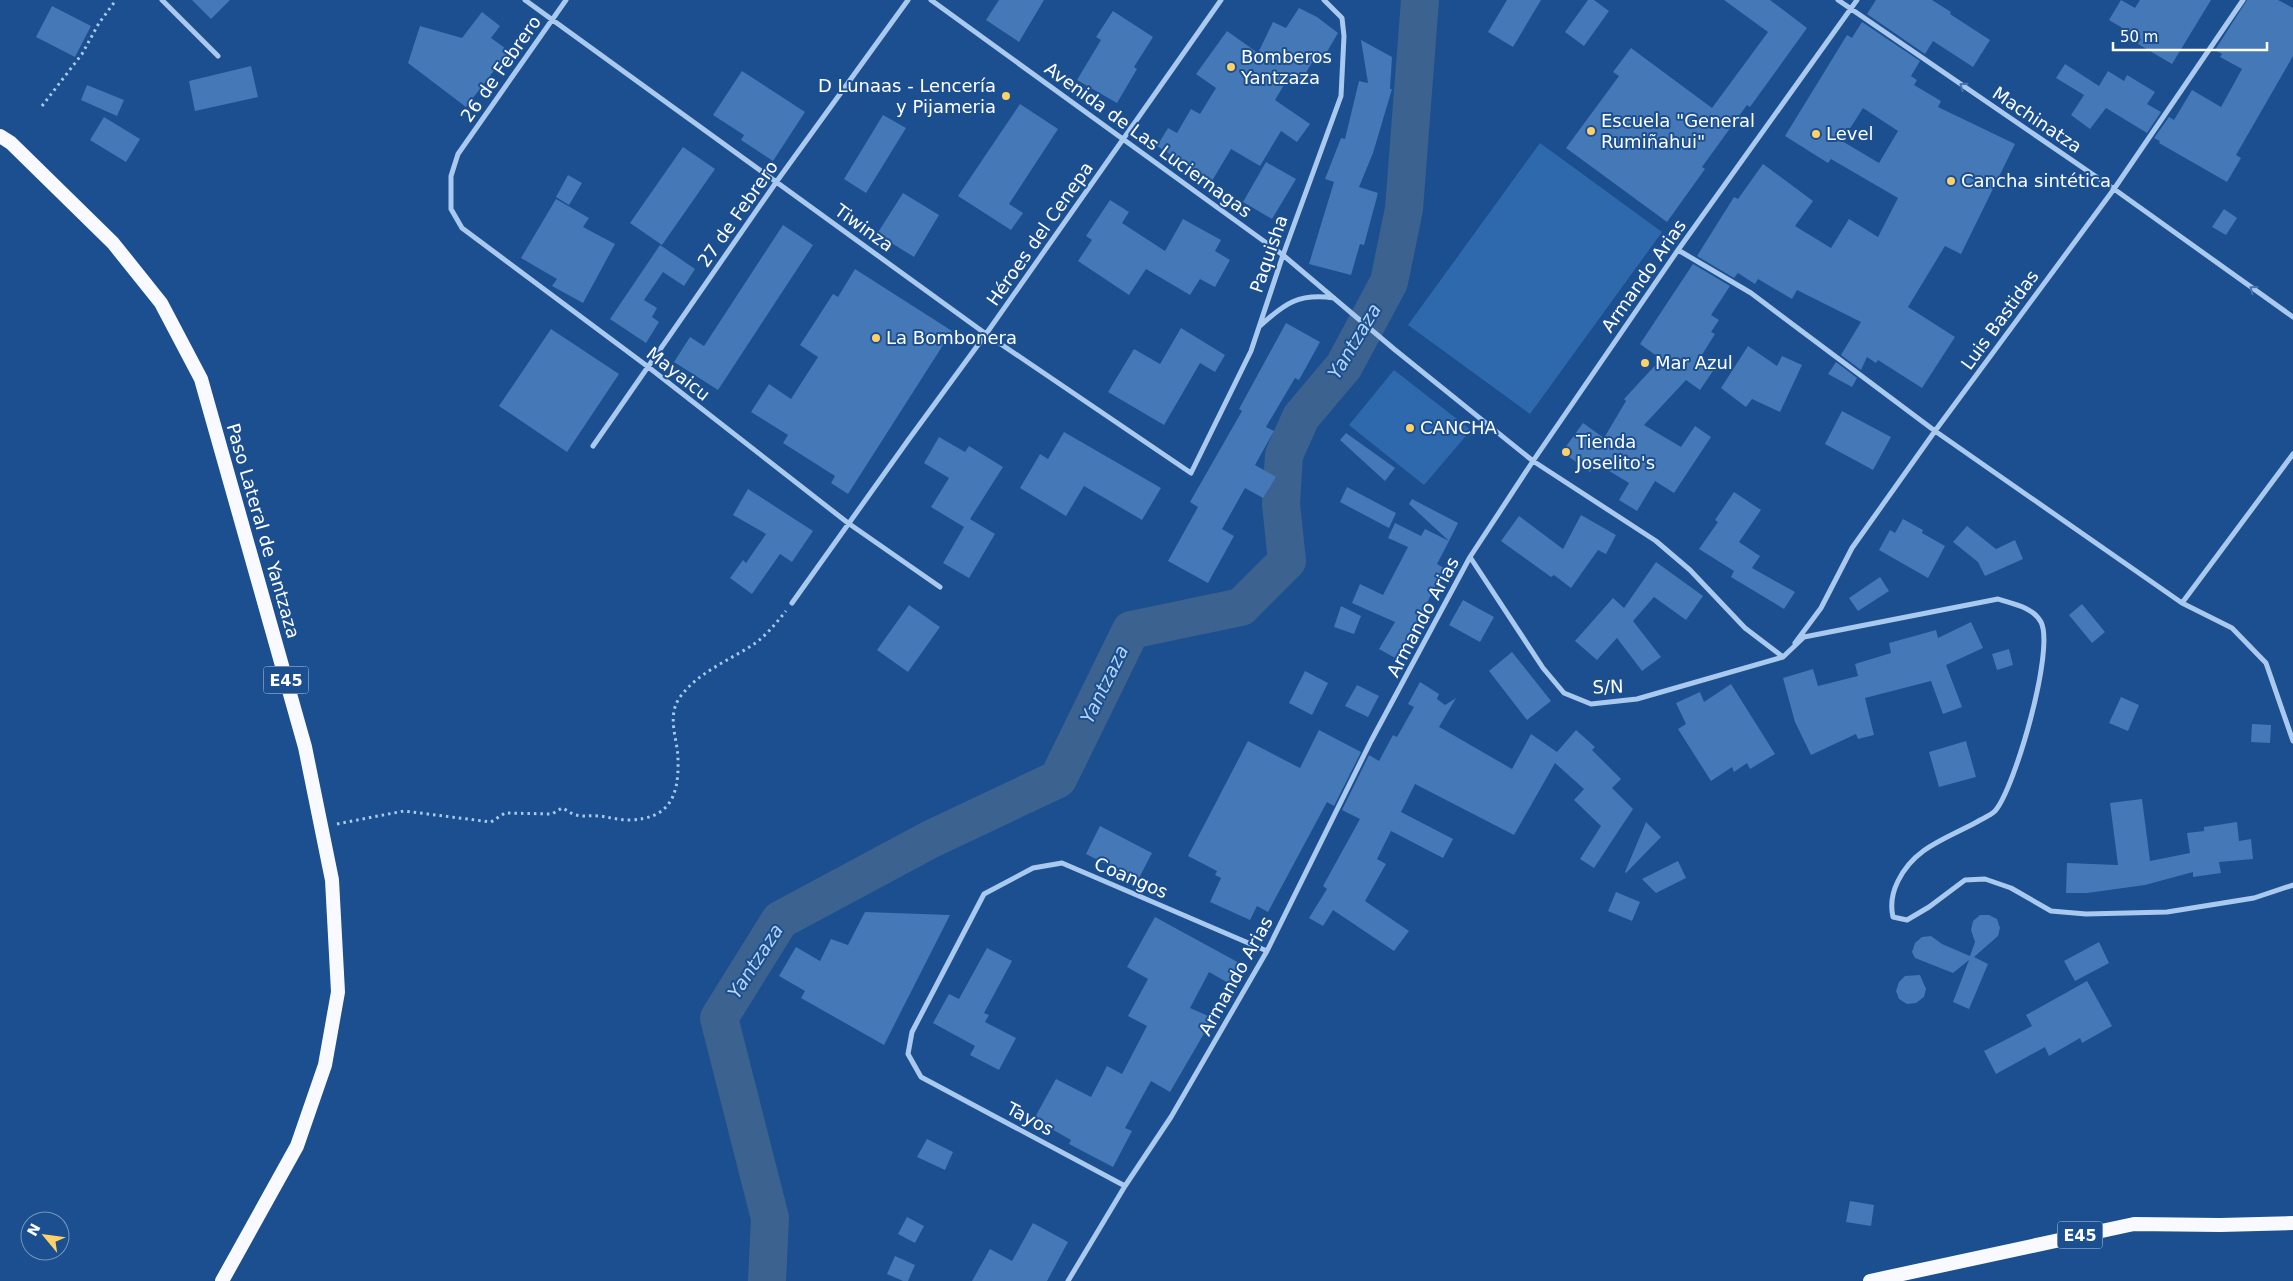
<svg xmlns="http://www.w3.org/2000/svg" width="2293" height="1281" viewBox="0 0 2293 1281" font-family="'DejaVu Sans',sans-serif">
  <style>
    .green { fill: #2e69ad }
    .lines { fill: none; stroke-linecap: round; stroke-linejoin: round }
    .river { stroke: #3c6290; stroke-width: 38 }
    .building { fill: #4478b7; fill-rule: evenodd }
    .path { stroke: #a9c9ee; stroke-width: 3; stroke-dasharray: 2.5 4; stroke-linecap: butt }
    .minor { stroke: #a9c9ee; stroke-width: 5 }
    .trunk { stroke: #f8faff; stroke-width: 14 }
    .oneway { stroke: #4674ac }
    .poi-dot { fill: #ffd166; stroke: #1b4f8f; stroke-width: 2 }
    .labels { text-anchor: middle; stroke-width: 4; stroke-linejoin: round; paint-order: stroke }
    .shield { fill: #1b4f8f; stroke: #bbcadd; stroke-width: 1 }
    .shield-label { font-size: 16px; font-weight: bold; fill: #fff }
    .poi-label { font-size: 18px; fill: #fff; stroke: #1b4f8f; text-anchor: start }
    .street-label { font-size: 18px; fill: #fff; stroke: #1b4f8f }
    .water-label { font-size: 19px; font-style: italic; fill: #b5d3f5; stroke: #1b4f8f }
  </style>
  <rect width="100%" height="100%" fill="#1b4f8f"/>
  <path class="green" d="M1540 143 1662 232 1530 414 1408 325Z
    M1394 370 1471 430 1424 485 1349 425Z"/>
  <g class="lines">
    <path class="river" d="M767 1281 770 1218 719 1018 780 920 931 839 1058 779 1131 630 1241 607 1287 561 1281 504 1284 455 1301 417 1344 366 1389 282 1404 209 1420 0"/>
  </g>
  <path class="building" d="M192 0H230L211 19Z
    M999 0H1044L1019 42 986 20Z
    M1507 0H1541L1513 47 1488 32Z
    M1588 0H1594L1609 11 1584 46 1565 32Z
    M1724 0H1770L1807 28 1750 107 1747 105 1702 167 1705 169 1667 222 1566 148 1619 76 1613 72 1631 48 1712 108 1768 32Z
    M1876 0H1932L1951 12 1950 14 1990 40 1973 67 1933 41 1925 54 1867 14Z
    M2121 0 2135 8 2140 0H2211L2172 64 2138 44 2141 39 2109 20Z
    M2247 0H2278L2293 8V56L2236 155 2241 158 2227 182 2159 143 2160 141 2154 138 2169 117 2174 120 2192 90 2221 107 2242 69 2220 57 2222 54 2215 50Z
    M52 6 91 26 75 57 36 37Z
    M1299 8 1317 17 1338 33 1321 62 1314 59 1301 81 1290 75 1275 100 1310 124 1297 142 1281 131 1260 166 1231 149 1212 181 1157 146 1168 128 1177 133 1191 109 1200 114 1216 88 1196 74 1227 31 1258 53 1273 22 1286 28Z
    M1113 11 1153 37 1134 67 1137 69 1117 103 1077 80 1101 40 1096 37Z
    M482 12 500 26 491 38 509 51 466 107 408 63 420 26 462 38Z
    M1862 22 1920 61 1911 76 1917 80 1914 85 1941 101 1938 107 2015 144 1961 254 1945 246 1908 307 1955 337 1922 388 1878 360 1876 363 1867 357 1861 370 1841 355 1861 322 1797 290 1792 299 1758 279 1755 284 1738 273 1734 278 1697 256 1734 197 1738 199 1763 164 1813 201 1795 226 1831 248 1849 219 1878 237 1898 198 1831 159 1828 163 1785 136 1847 35 1852 38ZM1863 108 1898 131 1879 163 1842 141Z
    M1361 40 1392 57 1390 89H1392L1373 153 1359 187 1378 193 1364 245 1360 244 1351 275 1309 264 1334 182 1325 179 1341 138 1345 139 1359 81 1368 83Z
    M2065 64 2099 86 2108 71 2124 81 2127 75 2155 92 2147 104 2161 112 2147 133 2106 108 2090 129 2071 115 2084 95 2056 78Z
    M251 66 258 97 195 111 189 81Z
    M742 71 805 112 773 161 741 140 744 135 713 115Z
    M87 85 124 100 117 116 81 100Z
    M1020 104 1058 129 1009 204 1023 213 1011 230 958 196Z
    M883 115 906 128 866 193 844 179Z
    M104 117 140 139 126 162 90 140Z
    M683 147 715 169 662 245 630 223Z
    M1266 162 1296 179 1272 219 1243 202Z
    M568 175 582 183 569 205 556 197Z
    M903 193 939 215 914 257 877 234Z
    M556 199 589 218 583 227 615 244 583 303 552 286 557 279 521 258Z
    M1110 200 1129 212 1122 223 1165 251 1183 219 1221 240 1215 251 1230 260 1215 287 1200 279 1190 295 1146 269 1129 295 1078 261 1092 240 1086 236Z
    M2224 209 2237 218 2226 235 2212 227Z
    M783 225 813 245 718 390 674 362 690 337 704 346Z
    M660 245 695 269 684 286 663 272 644 300 657 308 652 317 659 322 646 343 610 319Z
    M1693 264 1730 286 1711 315 1719 320 1711 332 1715 334 1700 358 1715 368 1700 390 1686 380 1644 425 1681 447 1695 426 1711 437 1674 493 1655 481 1637 511 1619 500 1629 483 1596 463 1590 472 1562 452 1583 423 1604 438 1626 401 1624 399 1661 359 1640 344Z
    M855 269 952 331 848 494 831 483 835 476 783 443 788 435 751 412 769 384 791 399 818 357 800 345 833 294 838 297Z
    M1286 323 1320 342 1299 380 1295 378 1266 427 1274 431 1255 465 1276 477 1263 498 1245 488 1222 529 1234 536 1208 583 1168 561 1198 507 1190 502 1242 411 1239 409Z
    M1181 328 1225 355 1215 372 1200 363 1164 425 1108 392 1134 349 1160 364Z
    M551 329 619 374 567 452 499 406Z
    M1748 346 1777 366 1782 356 1802 365 1780 412 1752 399 1746 407 1721 388Z
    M1836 362 1857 378 1852 387 1828 374Z
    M1842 411 1891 437 1873 470 1825 444Z
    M1064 432 1161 488 1142 520 1084 486 1066 516 1020 488 1040 454 1048 459Z
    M1346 433 1395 468 1385 481 1340 440Z
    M939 437 965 452 969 446 1003 467 970 519 995 534 969 578 943 563 964 527 931 507 949 478 924 463Z
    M1347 487 1396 513 1389 528 1340 502Z
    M748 489 813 531 792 562 780 554 752 594 730 578 743 560 746 563 766 534 733 515Z
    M1734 492 1761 510 1739 542 1760 556 1752 568 1795 592 1784 609 1731 577 1734 571 1699 549 1718 522 1715 520Z
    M1412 499 1458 523 1449 541 1409 504Z
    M1581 515 1616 535 1606 554 1598 550 1571 588 1554 575 1551 577 1501 541 1519 516 1563 549Z
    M1903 519 1923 530 1922 533 1945 546 1928 578 1879 550 1890 530 1895 533Z
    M1395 523 1421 536 1425 529 1449 541 1437 564 1444 568 1412 634 1397 659 1379 649 1395 622 1352 603 1360 584 1383 595 1408 547 1388 538Z
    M1967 526 1996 549 2015 540 2023 559 1985 576 1978 562 1953 542Z
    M1656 562 1703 596 1686 620 1654 597 1633 621 1661 657 1642 671 1617 638 1597 660 1575 641 1613 598 1624 608Z
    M1880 577 1889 591 1858 611 1849 598Z
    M1463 600 1494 617 1480 642 1449 625Z
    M2082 604 2105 632 2092 643 2069 615Z
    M909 605 940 627 908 672 877 650Z
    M1341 606 1361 616 1354 634 1334 627Z
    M1971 622 1983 648 1946 665 1962 707 1943 714 1931 681 1865 698 1874 735 1858 739 1856 734 1811 755 1795 722 1783 678 1813 669 1818 686 1858 676 1855 664 1891 653 1889 643 1936 630 1938 638Z
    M2009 649 2013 665 1997 670 1992 654Z
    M1512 652 1551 701 1527 720 1489 671Z
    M1305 671 1328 683 1312 715 1289 703Z
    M1420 682 1439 694 1437 699 1445 705 1456 698 1439 727 1441 728 1512 769 1531 734 1557 752 1576 730 1595 747 1592 750 1621 779 1612 788 1633 809 1594 868 1580 859 1601 826 1574 800 1584 789 1555 763 1514 835 1415 784 1401 812 1453 839 1443 858 1391 831 1377 859 1386 864 1365 901 1409 931 1394 951 1333 910 1323 926 1309 918 1327 889 1323 886 1360 819 1342 810 1369 755 1379 761 1393 735 1397 737 1414 707 1408 704Z
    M1731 684 1775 754 1750 769 1747 763 1734 772 1732 767 1711 781 1678 729 1686 724 1676 703 1700 692 1704 702Z
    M1357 685 1379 696 1368 717 1345 706Z
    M2121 697 2139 705 2128 731 2109 723Z
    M2252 724 2271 725 2270 743 2251 742Z
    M1319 730 1361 752 1334 806 1327 802 1268 912 1257 906 1250 920 1210 902 1221 878 1215 875 1217 871 1188 856 1248 741 1300 768Z
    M1966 741 1976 777 1939 787 1929 752Z
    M2142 799 2150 861 2190 853 2187 833 2204 831V827L2237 822 2239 841 2251 839 2253 859 2219 862 2221 873 2193 877V872L2145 885 2087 893H2066L2067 863 2118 865 2110 803Z
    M1646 822 1661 837 1626 873 1625 872Z
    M1100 826 1152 853 1138 880 1086 854Z
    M1678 861 1686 878 1656 893 1642 879Z
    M1616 892 1640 902 1632 921 1608 911Z
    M865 912 950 915 884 1045 801 998 805 991 779 976 796 947 820 961 831 939 848 945Z
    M1980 915H1989L1997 919 2000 928 1998 936 1974 957 1988 964 1969 1009 1953 1002 1969 960 1953 973 1915 958 1912 952 1915 943 1922 937 1931 936 1942 944 1970 956 1975 942 1971 930 1973 921Z
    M1155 917 1243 965 1232 985 1209 972 1190 1008 1213 1018 1170 1092 1151 1081 1125 1128 1132 1131 1113 1167 1069 1144 1071 1140 1034 1119 1056 1079 1091 1097 1107 1066 1122 1074 1147 1026 1128 1016 1148 979 1127 967Z
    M2099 942 2109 963 2075 981 2064 961Z
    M987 948 1012 961 984 1013 989 1015 985 1022 1016 1038 999 1070 970 1055 975 1046 933 1023 949 994 959 999Z
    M1920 975 1926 989 1924 997 1916 1003 1907 1004 1899 999 1896 991 1899 982 1905 976Z
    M2087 981 2112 1026 2082 1043 2080 1038 2049 1056 2045 1047 1996 1074 1984 1051 2032 1026 2026 1015Z
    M927 1139 953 1152 945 1170 917 1157Z
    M1850 1201 1874 1205 1871 1226 1846 1222Z
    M907 1217 924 1226 915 1243 898 1234Z
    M1033 1223 1068 1242 1047 1281H972L990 1249 1012 1261Z
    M895 1256 915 1265 908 1281H903L887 1274Z"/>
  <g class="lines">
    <path class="path" d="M42 106 82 54 99 23 116 0
      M337 824 404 811 491 822 505 813 552 814 562 808C567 810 571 814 576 815 583 817 591 815 599 816 609 817 618 820 629 820 669 819 679 797 678 760 678 739 666 717 680 697 699 671 731 660 757 642 768 633 777 622 786 611"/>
    <path class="minor" d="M162 0 218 56
      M525 0 986 334 1191 473 1251 351 1283 255 1341 96 1344 36 1342 18 1324 0
      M566 0 458 154 451 176V209L462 228 647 366 848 523 940 587
      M931 0 1283 255 1394 349 1533 461 1656 541 1690 570 1745 628 1783 657
      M1838 0 2114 189 2293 317
      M1678 250 1751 293 1935 431 2182 603 2232 628 2266 663 2293 741
      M1260 326C1285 303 1299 293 1334 298
      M593 446 777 181 908 0
      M1470 557 1543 668 1564 693 1591 704 1637 699 1783 657 1804 637 1998 599C2013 604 2033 607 2041 622 2055 649 2015 788 1995 811 1990 816 1981 819 1975 823 1945 839 1914 848 1898 881 1892 893 1890 904 1893 917L1907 920 1929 907 1965 880 1985 879 2011 888 2051 911 2086 914 2167 912 2254 898 2293 885
      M792 603 909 439 986 334 1221 0
      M2182 603 2293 454
      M1795 643 1821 608 1852 548 1935 431 2114 189 2243 0
      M1125 1186 921 1077 908 1054 912 1032 984 894 1033 868 1062 863 1267 951
      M1068 1281 1125 1186 1171 1117 1267 951 1371 741 1470 557 1533 461 1678 250 1857 0"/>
    <path class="trunk" d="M0 136 11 143 113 243 161 303 201 379 305 747 332 880 338 992 325 1065 297 1146 222 1281
      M1870 1281 2134 1224 2220 1225 2293 1223"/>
  </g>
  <defs><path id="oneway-chevron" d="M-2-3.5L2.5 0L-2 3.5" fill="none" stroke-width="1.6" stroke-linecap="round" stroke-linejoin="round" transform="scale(1.25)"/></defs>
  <g class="oneway">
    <use href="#oneway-chevron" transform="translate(1963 86) rotate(-146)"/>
    <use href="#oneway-chevron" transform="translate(2253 289) rotate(-144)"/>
  </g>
  <g class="poi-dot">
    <circle cx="1231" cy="67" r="5"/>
    <circle cx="1006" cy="96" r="5"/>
    <circle cx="1591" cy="131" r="5"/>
    <circle cx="1816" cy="134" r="5"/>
    <circle cx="1951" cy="181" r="5"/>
    <circle cx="876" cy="338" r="5"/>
    <circle cx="1645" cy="363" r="5"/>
    <circle cx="1410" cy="428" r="5"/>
    <circle cx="1566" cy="452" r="5"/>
  </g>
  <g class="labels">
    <g class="shield">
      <rect x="263.5" y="666.5" width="45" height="27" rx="4"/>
      <rect x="2057.5" y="1221.5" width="45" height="27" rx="4"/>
    </g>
    <g class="shield-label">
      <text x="286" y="686">E45</text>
      <text x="2080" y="1241">E45</text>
    </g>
    <g class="poi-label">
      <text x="1241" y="63">Bomberos<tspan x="1241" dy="21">Yantzaza</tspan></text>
      <text x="996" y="92" text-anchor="end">D Lunaas - Lencería<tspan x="996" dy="21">y Pijameria</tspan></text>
      <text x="1601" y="127">Escuela "General<tspan x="1601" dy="21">Rumiñahui"</tspan></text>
      <text x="1826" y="140">Level</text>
      <text x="1961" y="187">Cancha sintética</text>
      <text x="886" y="344">La Bombonera</text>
      <text x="1655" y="369">Mar Azul</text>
      <text x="1420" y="434">CANCHA</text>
      <text x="1576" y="448">Tienda<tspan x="1576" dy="21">Joselito's</tspan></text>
    </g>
    <g class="street-label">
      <text transform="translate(501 69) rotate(-55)" y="6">26 de Febrero</text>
      <text transform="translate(2037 120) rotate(34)" y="6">Machinatza</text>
      <text transform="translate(1148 140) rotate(36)" y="6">Avenida de Las Luciernagas</text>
      <text transform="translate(738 214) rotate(-55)" y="6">27 de Febrero</text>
      <text transform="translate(864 228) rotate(36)" y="6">Tiwinza</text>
      <text transform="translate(1040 234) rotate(-55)" y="6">Héroes del Cenepa</text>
      <text transform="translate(1269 254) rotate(-71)" y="6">Paquisha</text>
      <text transform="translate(1644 276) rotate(-55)" y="6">Armando Arias</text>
      <text transform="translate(2000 320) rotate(-54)" y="6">Luis Bastidas</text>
      <text transform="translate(678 374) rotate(38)" y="6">Mayaicu</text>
      <text transform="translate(263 531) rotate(74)" y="6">Paso Lateral de Yantzaza</text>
      <text transform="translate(1423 617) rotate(-62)" y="6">Armando Arias</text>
      <text transform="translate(1608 687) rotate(-2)" y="6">S/N</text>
      <text transform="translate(1131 878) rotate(23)" y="6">Coangos</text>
      <text transform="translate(1236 976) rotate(-61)" y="6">Armando Arias</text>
      <text transform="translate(1030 1119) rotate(28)" y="6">Tayos</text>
    </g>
    <g class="water-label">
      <text transform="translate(1354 341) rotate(-59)" y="7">Yantzaza</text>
      <text transform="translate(1104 684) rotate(-64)" y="7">Yantzaza</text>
      <text transform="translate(755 961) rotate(-57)" y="7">Yantzaza</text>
    </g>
  </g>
  <g transform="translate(45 1236) rotate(299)"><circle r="24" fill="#1b4f8f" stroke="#7695bc"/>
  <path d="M0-4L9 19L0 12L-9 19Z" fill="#ffd166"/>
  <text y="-8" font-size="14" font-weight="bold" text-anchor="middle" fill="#ffffff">N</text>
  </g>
  <path d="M2113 42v8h154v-8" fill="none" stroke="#ffffff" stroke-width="2.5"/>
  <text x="2120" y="42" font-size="15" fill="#ffffff" stroke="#1b4f8f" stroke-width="4" paint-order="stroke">50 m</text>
</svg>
